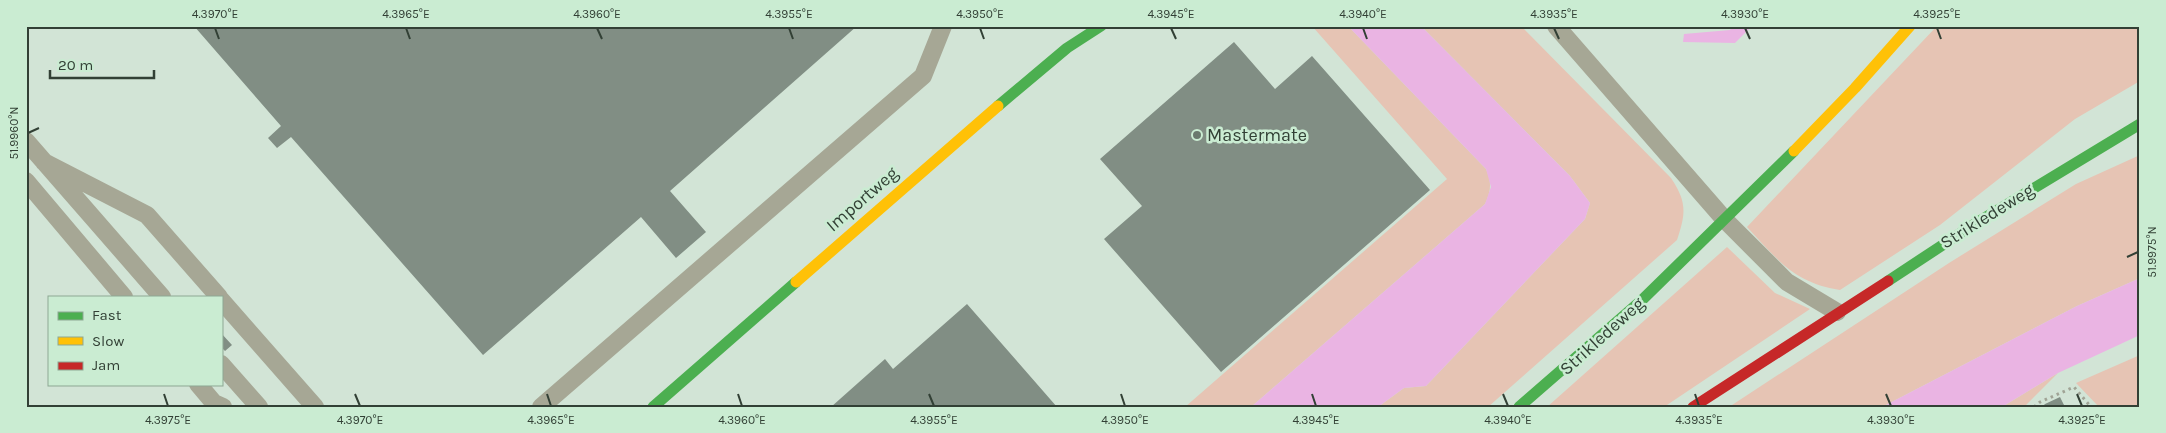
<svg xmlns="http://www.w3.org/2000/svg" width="2166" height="433" viewBox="0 0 2166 433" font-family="Karla,sans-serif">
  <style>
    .green { fill: #e6c4b4 }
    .water { fill: #eab4e3 }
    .building { fill: #818e84 }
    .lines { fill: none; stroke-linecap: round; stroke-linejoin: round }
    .path { stroke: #a0a496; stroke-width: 3; stroke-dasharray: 2.5 4; stroke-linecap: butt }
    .lane { stroke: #a6a795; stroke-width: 18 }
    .fast { stroke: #4caf50; stroke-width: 11 }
    .slow { stroke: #ffc107; stroke-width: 11 }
    .jam { stroke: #c62828; stroke-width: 11 }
    .ticks { fill: none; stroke: #324035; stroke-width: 2 }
    .poi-dot { fill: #6a796d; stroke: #caecd2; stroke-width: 2 }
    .labels { text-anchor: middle; stroke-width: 5; stroke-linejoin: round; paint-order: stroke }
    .poi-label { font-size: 18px; fill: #324035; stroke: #caecd2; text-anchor: start }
    .street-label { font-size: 18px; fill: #324035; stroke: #caecd2 }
    .neatline { fill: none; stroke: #324035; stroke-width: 2 }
    .ticks-label { font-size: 12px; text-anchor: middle; fill: #324035 }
  </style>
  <rect width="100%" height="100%" fill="#d2e4d6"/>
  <path class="green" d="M1312 26H1348L1486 169C1492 183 1491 191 1485 204L1251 407H1185L1447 179Z
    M1421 26H1521L1671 178C1687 202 1686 213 1677 240L1488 407H1378L1404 388 1426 386 1585 219 1590 203 1570 176Z
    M1937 26H2140V81L2075 119 1940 225 1840 290C1793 282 1778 260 1747 227Z
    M2140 155V278L2077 306 1882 407H1729L1949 263 2076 184Z
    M1727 247 1775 293 1810 309 1664 407H1547Z
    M2140 355V402L2135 407H2099L2076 383Z
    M2058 373 2024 407H2002Z"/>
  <path class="water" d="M1348 26H1421L1570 176 1590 203 1585 219 1426 386 1404 388 1378 407H1251L1485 204 1491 187 1486 169Z
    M1733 26H1752L1735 43 1683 42 1684 34 1730 30Z
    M2140 278V335L2058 373 2002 407H1882L2077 306Z"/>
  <path class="building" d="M194 26H857L670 191 706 232 676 258 641 217 483 355 291 137 277 148 268 138 281 126Z
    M1234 42 1275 89 1312 56 1430 190 1221 372 1104 239 1142 206 1100 159Z
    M967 304 1057 407H831L885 359 893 369Z
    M221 333 232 345 225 351 221 347Z
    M2060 397 2065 407H2042L2045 404Z"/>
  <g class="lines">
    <path class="path" d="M2034 407 2040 402 2074 387 2091 407"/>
    <path class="lane" d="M1556 26 1725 220 1787 282 1837 312
      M26 141 162 297
      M44 162 147 215 219 297
      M26 181 124 297
      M221 300 315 407
      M221 364 259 407
      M198 384 214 403 223 407
      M541 407 923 76 943 26"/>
    <path class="fast" d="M998 106 1067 48 1101 26
      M1888 281 1973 225 2140 124
      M653 407 796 282
      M1519 407 1642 300 1794 151"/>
    <path class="slow" d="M1794 151 1855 88 1910 26
      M796 282 998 106"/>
    <path class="jam" d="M1693 407 1888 281"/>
  </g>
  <path class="ticks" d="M215 28 219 39M406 28 410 39M597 28 602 39M789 28 793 39M980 28 984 39M1171 28 1176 39M1363 28 1367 39M1554 28 1559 39M1745 28 1750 39M1937 28 1941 39M28 133 39 128M2127 257 2138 252M164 394 168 406M355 394 360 406M547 394 551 406M738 394 742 406M929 394 934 406M1121 394 1125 406M1312 394 1316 406M1503 394 1508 406M1695 394 1699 406M1886 394 1891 406M2077 394 2082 406"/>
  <circle class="poi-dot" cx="1197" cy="135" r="5"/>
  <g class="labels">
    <g class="poi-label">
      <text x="1207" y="141">Mastermate</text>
    </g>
    <g class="street-label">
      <text transform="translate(862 199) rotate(-41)" y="6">Importweg</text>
      <text transform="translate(1987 216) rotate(-32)" y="6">Strikledeweg</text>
      <text transform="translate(1602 336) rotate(-42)" y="6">Strikledeweg</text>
    </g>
  </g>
  <rect width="2166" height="433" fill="none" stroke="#caecd2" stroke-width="55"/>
  <rect x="48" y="296" width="175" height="90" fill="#caecd2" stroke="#8da793"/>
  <rect x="58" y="312" width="25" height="8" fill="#4caf50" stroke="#8da793"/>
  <text x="92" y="320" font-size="15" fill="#324035">Fast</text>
  <rect x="58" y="337" width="25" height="8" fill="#ffc107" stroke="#8da793"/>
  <text x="92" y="346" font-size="15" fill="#324035">Slow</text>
  <rect x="58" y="362" width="25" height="8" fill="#c62828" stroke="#8da793"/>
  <text x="92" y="370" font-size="15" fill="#324035">Jam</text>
  <path d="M50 70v8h104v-8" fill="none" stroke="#324035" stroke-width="2.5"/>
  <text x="58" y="70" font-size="15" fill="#324035" stroke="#caecd2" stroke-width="4" paint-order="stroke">20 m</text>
  <rect x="28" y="28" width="2110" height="378" class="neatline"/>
  <g class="ticks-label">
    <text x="215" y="18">4.3970°E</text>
    <text x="406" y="18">4.3965°E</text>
    <text x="597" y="18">4.3960°E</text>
    <text x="789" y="18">4.3955°E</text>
    <text x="980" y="18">4.3950°E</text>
    <text x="1171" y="18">4.3945°E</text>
    <text x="1363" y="18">4.3940°E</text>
    <text x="1554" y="18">4.3935°E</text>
    <text x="1745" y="18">4.3930°E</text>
    <text x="1937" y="18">4.3925°E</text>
    <text transform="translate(14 133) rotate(-90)" y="4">51.9960°N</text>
    <text transform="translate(2152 252) rotate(-90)" y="4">51.9975°N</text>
    <text x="168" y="424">4.3975°E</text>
    <text x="360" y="424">4.3970°E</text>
    <text x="551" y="424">4.3965°E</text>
    <text x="742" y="424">4.3960°E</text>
    <text x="934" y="424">4.3955°E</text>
    <text x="1125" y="424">4.3950°E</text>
    <text x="1316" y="424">4.3945°E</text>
    <text x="1508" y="424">4.3940°E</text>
    <text x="1699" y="424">4.3935°E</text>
    <text x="1891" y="424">4.3930°E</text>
    <text x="2082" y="424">4.3925°E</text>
  </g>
</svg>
